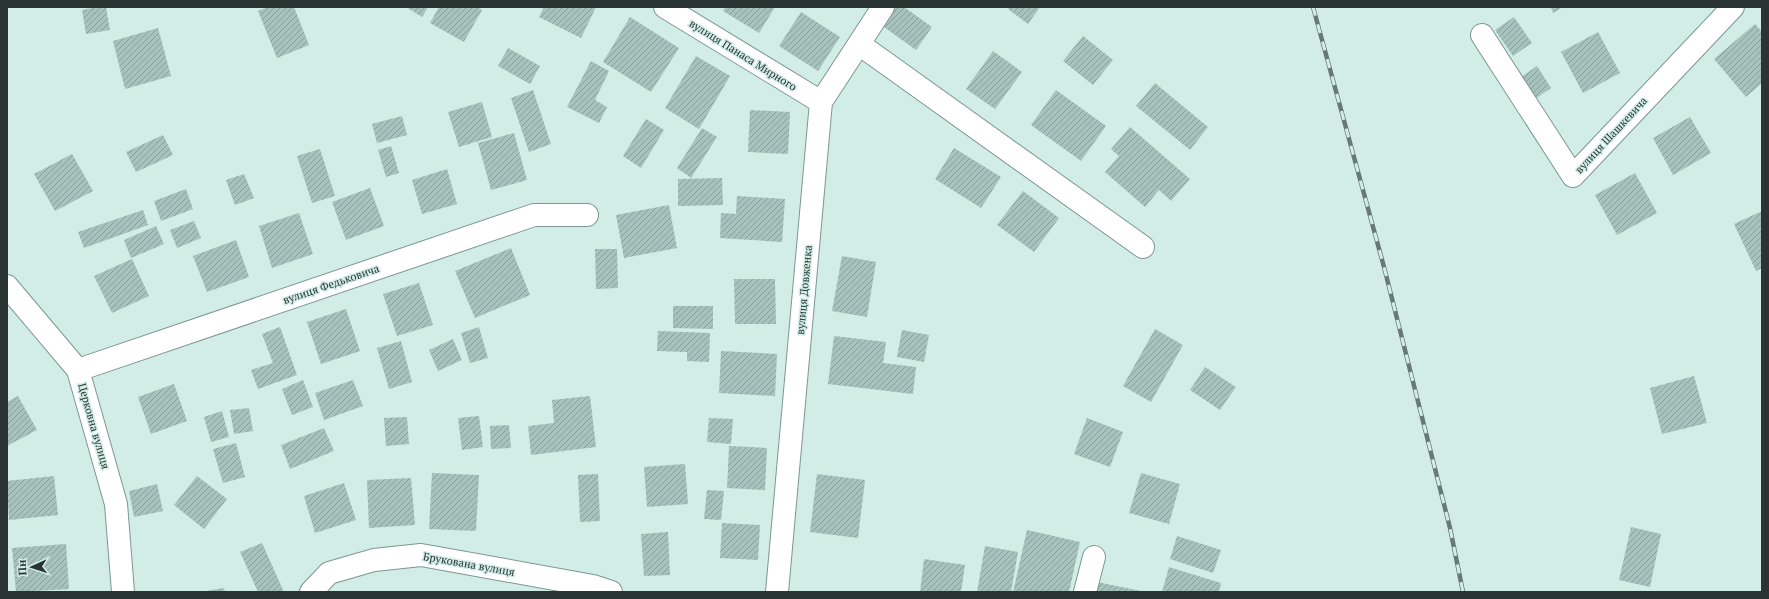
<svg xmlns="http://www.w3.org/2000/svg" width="1769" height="599" viewBox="0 0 1769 599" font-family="'PT Serif',serif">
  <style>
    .building { fill: url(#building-hatch) }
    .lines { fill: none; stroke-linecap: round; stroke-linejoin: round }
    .minor-casing { stroke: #7d9791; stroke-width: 24 }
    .minor { stroke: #fff; stroke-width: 22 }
    .rail-casing { stroke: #687975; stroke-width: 4.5 }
    .rail { stroke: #d1ede6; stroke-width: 3; stroke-dasharray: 9; stroke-linecap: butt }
    .labels { text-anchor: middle; stroke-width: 3; stroke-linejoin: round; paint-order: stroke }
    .street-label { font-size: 11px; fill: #2a3533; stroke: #d1ede6 }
  </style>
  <defs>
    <pattern id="building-hatch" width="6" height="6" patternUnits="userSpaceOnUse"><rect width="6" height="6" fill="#a7c2bc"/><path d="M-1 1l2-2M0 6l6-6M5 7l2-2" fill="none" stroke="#889e99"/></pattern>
  </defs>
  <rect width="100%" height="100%" fill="#d1ede6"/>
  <path class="building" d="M97 7H106L110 30 86 34 82 10Z
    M268 7H294L309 45 277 58 258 11Z
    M406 7H428L422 17Z
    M439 7H477L482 10 464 42 430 23Z
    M544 7H596L581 38 539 17Z
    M725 7H775L759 33 723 11Z
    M887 7H904L932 27 916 50 877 22Z
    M1010 7H1040L1028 24 1008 9Z
    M1551 7H1563L1553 13Z
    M801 12 840 37 818 71 779 46Z
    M630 17 679 48 651 92 603 62Z
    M1514 17 1532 43 1513 56 1495 30Z
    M1755 24 1762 32V83L1746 97 1714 59Z
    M158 28 171 76 125 89 113 41Z
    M1598 32 1620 73 1583 93 1561 52Z
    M1083 36 1113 60 1093 85 1063 61Z
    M508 48 540 66 530 84 498 66Z
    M993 51 1022 72 995 109 966 89Z
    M696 56 730 76 699 129 665 108Z
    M591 61 609 71 595 100 607 107 599 123 567 107Z
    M1537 66 1551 88 1532 101 1518 79Z
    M1155 83 1208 127 1190 150 1136 106Z
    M533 90 551 144 529 152 511 98Z
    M1056 90 1106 126 1081 161 1031 125Z
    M482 102 492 137 459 147 448 112Z
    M750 110 790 112 788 154 748 152Z
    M402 116 407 135 377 143 372 124Z
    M1690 117 1711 153 1673 175 1653 138Z
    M646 119 664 130 641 168 623 156Z
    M1130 127 1190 179 1171 201 1159 190 1145 207 1105 172 1119 156 1111 149Z
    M702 128 717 137 691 178 677 168Z
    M514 133 527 180 491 190 478 143Z
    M163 135 173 155 136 172 126 152Z
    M391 146 399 173 386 177 378 150Z
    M954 148 1001 177 981 208 935 179Z
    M320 149 335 196 312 203 297 156Z
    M72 154 93 191 55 211 34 174Z
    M447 169 457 204 422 214 412 180Z
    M1635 173 1657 213 1617 235 1595 195Z
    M244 174 254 198 235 205 226 180Z
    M722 178 723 205 678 206V179Z
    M370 188 384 226 346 240 332 202Z
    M186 189 193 209 161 221 154 201Z
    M1023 191 1059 218 1034 252 997 225Z
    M737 196 785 199 782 242 720 238 721 213 736 214Z
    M669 205 677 248 624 258 616 215Z
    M143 210 148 225 84 248 78 232Z
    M1762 211V268L1756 271 1734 224Z
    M299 213 313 254 272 268 259 226Z
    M194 221 201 238 177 248 170 230Z
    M156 226 164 244 131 258 124 240Z
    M236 240 249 277 207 292 193 256Z
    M511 248 530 295 475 318 455 271Z
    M595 249H617L618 288 596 289Z
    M842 256 876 262 867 317 832 311Z
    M132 259 149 296 112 313 94 276Z
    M734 279H775L776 324H735Z
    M419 283 433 325 397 336 383 294Z
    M673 306H713V329L673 328Z
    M346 309 360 351 321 364 307 322Z
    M280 327 297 375 258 389 251 370 273 363 262 334Z
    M479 327 488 358 470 363 461 333Z
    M1155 329 1183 345 1151 402 1123 386Z
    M902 330 929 335 924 362 897 357Z
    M658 331 710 333 709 362 687 361V352L657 351Z
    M834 336 886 342 883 363 916 367 913 394 828 384Z
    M453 339 462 360 438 371 429 350Z
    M401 341 412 382 389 389 377 348Z
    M721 351 777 354 775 396 719 393Z
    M1205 367 1236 387 1220 410 1190 390Z
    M1694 376 1707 423 1662 434 1650 388Z
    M303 380 313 407 292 415 282 389Z
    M353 380 363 406 324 420 315 393Z
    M174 384 187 421 151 434 138 397Z
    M18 396 37 430 7 446V402Z
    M590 396 596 447 531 455 528 426 554 423 552 400Z
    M249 408 253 431 234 434 230 410Z
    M222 411 229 437 211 442 204 417Z
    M479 416 483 447 462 450 458 418Z
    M407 417 409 444 386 446 384 418Z
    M709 418 733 419 731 444 707 442Z
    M1087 418 1123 432 1110 467 1074 454Z
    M509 425 511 448 491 449 490 426Z
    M324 428 334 451 290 469 281 445Z
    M236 443 245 477 223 483 213 449Z
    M729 446 767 448 765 490 727 488Z
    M685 464 688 504 647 507 644 467Z
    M432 473 479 475 476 531 429 529Z
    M1141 473 1180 484 1169 524 1129 513Z
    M598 474 600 521 580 522 578 475Z
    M817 474 865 480 858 538 810 532Z
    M54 476 58 515 9 520 7 481Z
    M197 476 227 499 204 529 174 505Z
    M411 478 415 525 369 528 367 480Z
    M344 483 356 520 315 533 304 496Z
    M157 484 163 511 134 517 129 491Z
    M707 490 724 491 721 520 704 519Z
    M722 523 760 525 758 560 720 558Z
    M1631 527 1661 534 1650 587 1619 580Z
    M1027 530 1080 542 1069 592H1013Z
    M668 532 670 575 644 576 641 534Z
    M1177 536 1221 550 1213 573 1170 559Z
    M262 543 284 592H258L240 552Z
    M66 544 69 589 16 592 12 548Z
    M985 546 1018 552 1011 592H977Z
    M924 559 965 565 961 592H920Z
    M1169 567 1221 583 1219 592H1162Z
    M1097 582 1141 591V592H1095Z
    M224 588 225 592H206V591Z"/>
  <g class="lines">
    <g class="minor-casing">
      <path id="minor" d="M665 7 821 102
        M1482 35 1573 176 1733 7
        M859 44 1143 247
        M7 286 78 370 116 504 123 592
        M78 370 534 215H587
        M311 592 329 573 374 560 421 555 593 586 611 592
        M777 592 821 102 883 7
        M1085 592 1094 557"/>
    </g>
    <use href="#minor" class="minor"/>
    <g class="rail-casing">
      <path id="rail" d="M1313 7 1384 267 1450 528 1463 592"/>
    </g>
    <use href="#rail" class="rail"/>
  </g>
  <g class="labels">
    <g class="street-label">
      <text transform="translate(743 55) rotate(32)" y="4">вулиця Панаса Мирного</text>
      <text transform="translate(1611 135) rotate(-47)" y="4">вулиця Шашкевича</text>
      <text transform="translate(331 284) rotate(-19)" y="4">вулиця Федьковича</text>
      <text transform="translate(804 290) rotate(-85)" y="4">вулиця Довженка</text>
      <text transform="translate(94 426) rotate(74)" y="4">Церковна вулиця</text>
      <text transform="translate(469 564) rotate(10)" y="4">Брукована вулиця</text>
    </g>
  </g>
  <rect width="1769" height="599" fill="none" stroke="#2a3533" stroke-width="16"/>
  <g transform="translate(32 567) rotate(267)" stroke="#d1ede6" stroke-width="3" paint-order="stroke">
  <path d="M0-3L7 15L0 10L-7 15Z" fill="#2a3533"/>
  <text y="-6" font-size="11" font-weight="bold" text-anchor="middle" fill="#2a3533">Пн</text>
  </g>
</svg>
